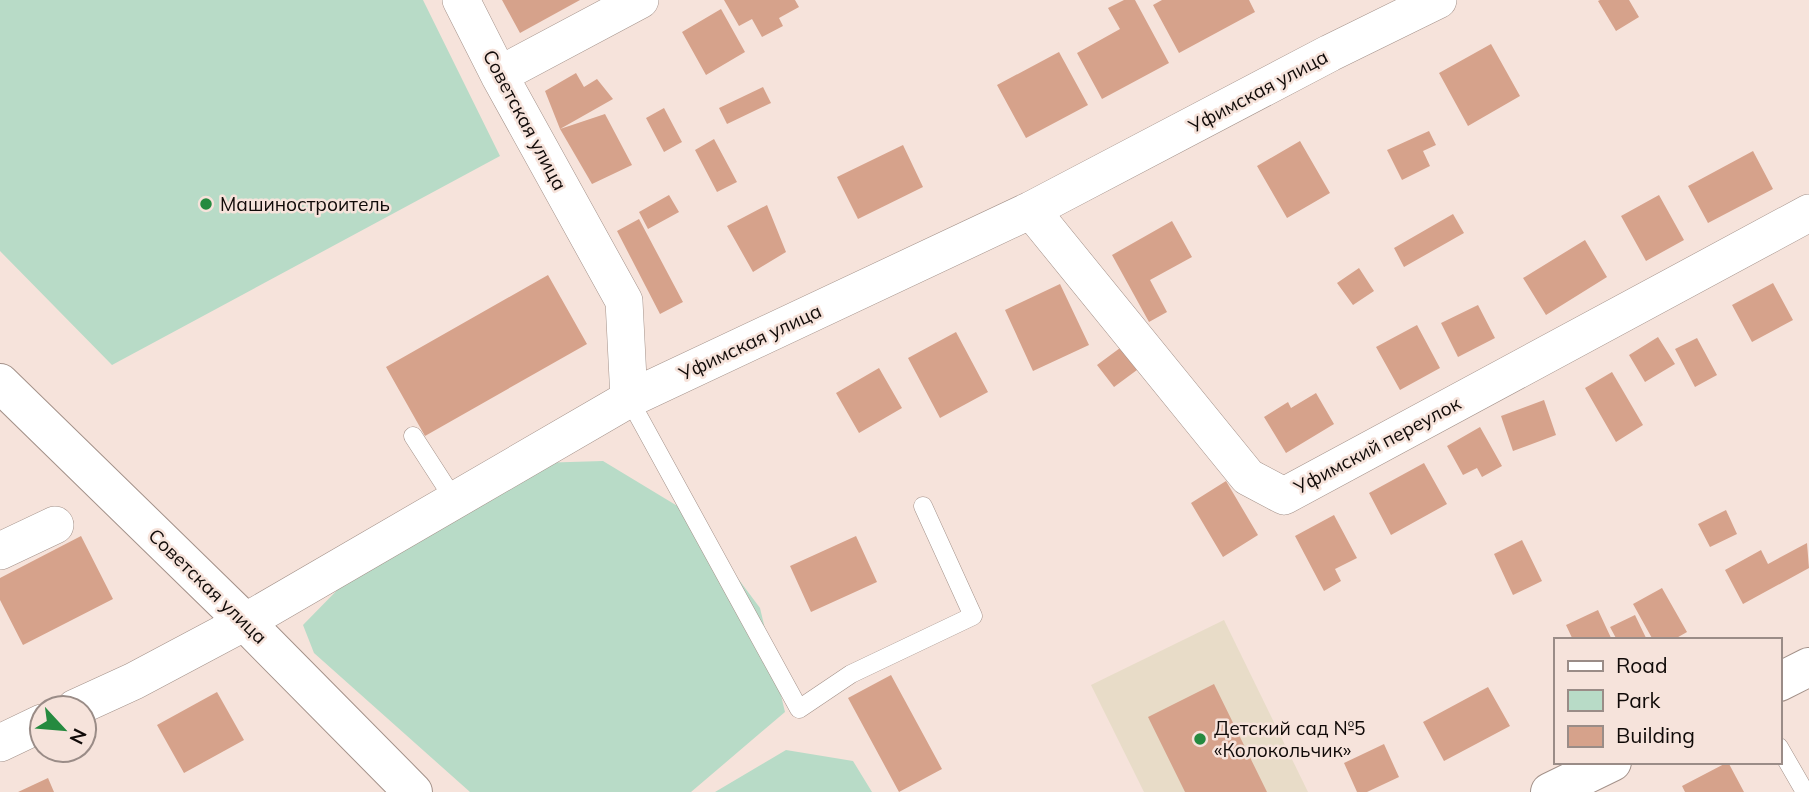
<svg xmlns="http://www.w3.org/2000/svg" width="1809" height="792" viewBox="0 0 1809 792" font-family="Mulish,sans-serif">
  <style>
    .education { fill: #e8dcc8 }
    .green { fill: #b8dbc7 }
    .building { fill: #d6a28b }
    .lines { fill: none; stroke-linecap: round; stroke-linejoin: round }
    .service-casing { stroke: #a39189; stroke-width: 19 }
    .minor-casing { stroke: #a39189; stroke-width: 38 }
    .secondary-casing { stroke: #a39189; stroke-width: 40 }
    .service { stroke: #fff; stroke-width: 18 }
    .minor { stroke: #fff; stroke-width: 37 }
    .secondary { stroke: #fff; stroke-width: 38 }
    .poi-dot { fill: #258a3f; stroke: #f6e3db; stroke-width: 2.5 }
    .labels { text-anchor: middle; stroke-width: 5; stroke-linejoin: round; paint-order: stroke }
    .street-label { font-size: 19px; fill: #100a08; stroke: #f6e3db }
    .poi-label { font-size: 19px; fill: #100a08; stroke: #f6e3db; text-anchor: start }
  </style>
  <rect width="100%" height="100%" fill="#f6e3db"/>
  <path class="education" d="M1224 620 1308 792H1144L1091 685Z"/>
  <path class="green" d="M0 0H423L500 156 112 365 0 251Z
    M603 461 689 513 760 608 785 712 691 792H470L314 653 303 625 348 579 537 463Z
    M786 750 853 761 872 792H715Z"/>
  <path class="building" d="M502 0H580L520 33Z
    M724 0H795L799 7 779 18 783 26 762 37 752 19 739 26Z
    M1124 0H1135L1169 63 1102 99 1077 53 1120 29 1108 8Z
    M1162 0H1249L1255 12 1179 53 1153 5Z
    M1600 0H1629L1639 17 1616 31 1598 1Z
    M721 9 745 52 706 75 682 32Z
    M1491 44 1520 96 1468 126 1439 73Z
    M1059 52 1088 105 1026 138 997 85Z
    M576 73 584 87 597 79 613 99 560 129 545 91Z
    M763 87 771 103 727 124 719 108Z
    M664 108 682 142 664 152 646 118Z
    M605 114 632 165 592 184 560 129Z
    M1429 131 1436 145 1423 151 1430 166 1402 180 1387 150Z
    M714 139 737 182 717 192 695 150Z
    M1300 141 1330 193 1287 218 1257 166Z
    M903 145 923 187 858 219 837 177Z
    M1753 151 1773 189 1708 223 1688 186Z
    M669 195 679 212 648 229 639 212Z
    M1659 195 1684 240 1646 261 1621 216Z
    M767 205 786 252 753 272 727 226Z
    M1453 214 1464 233 1404 267 1394 248Z
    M639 219 683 302 660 314 617 231Z
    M1172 221 1192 257 1150 280 1167 312 1149 322 1112 255Z
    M1585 240 1607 277 1546 315 1523 278Z
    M1359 268 1374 291 1353 305 1337 283Z
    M548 275 587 344 425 436 386 367Z
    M1773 283 1793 320 1752 342 1732 305Z
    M1060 284 1089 345 1033 371 1005 310Z
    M1478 305 1495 338 1458 357 1441 323Z
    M1417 325 1440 368 1400 390 1376 347Z
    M956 332 988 392 940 418 908 358Z
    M1658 337 1675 364 1645 382 1629 355Z
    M1697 338 1717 375 1695 387 1675 349Z
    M1120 348 1137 370 1114 387 1097 365Z
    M879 368 902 408 859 433 836 393Z
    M1612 372 1643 425 1616 442 1585 388Z
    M1316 393 1334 424 1286 453 1264 417 1288 402 1291 408Z
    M1544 400 1556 435 1513 451 1501 416Z
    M1480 427 1502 466 1482 477 1477 468 1463 475 1447 446Z
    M1424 463 1447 504 1391 535 1369 493Z
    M1226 481 1258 535 1223 557 1191 503Z
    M1726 510 1737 534 1710 547 1698 524Z
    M1334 515 1357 558 1335 569 1341 581 1324 591 1295 536Z
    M81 536 113 599 23 645 0 600V578Z
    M856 536 877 582 811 612 790 566Z
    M1522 540 1542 581 1513 595 1494 554Z
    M1807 543 1809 568 1743 604 1725 570 1761 550 1768 564Z
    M1662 588 1687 632 1673 640H1653L1633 604Z
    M1598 610 1612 640H1573L1566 625Z
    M1635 615 1647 640H1617L1610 627Z
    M891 675 942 769 899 792 848 698Z
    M1214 684 1267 792H1185L1148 717Z
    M1488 687 1510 726 1444 761 1423 722Z
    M217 692 244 740 184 773 157 725Z
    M1384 744 1399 777 1367 792H1357L1344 763Z
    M1728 762 1744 792H1685L1682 786Z
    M48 778 54 792H18Z"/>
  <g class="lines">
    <g class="service-casing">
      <path id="service" d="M629 399 799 709 851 674 973 616 923 506
        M413 436 455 501
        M1779 747 1805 792"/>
    </g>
    <g class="minor-casing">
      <path id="minor" d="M461 0 499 75 624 301 629 399
        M499 75 640 0
        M1031 210 1248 477 1284 496 1809 213
        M0 551 55 525
        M75 708 134 681 245 622 629 399 1031 210 1330 53 1438 0
        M0 743 42 723"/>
    </g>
    <g class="secondary-casing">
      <path id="secondary" d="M0 383 245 622 413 792
        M1779 682 1809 667
        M1550 792 1612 762"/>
    </g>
    <use href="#service" class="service"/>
    <use href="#minor" class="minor"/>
    <use href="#secondary" class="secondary"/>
  </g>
  <g class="poi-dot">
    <circle cx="206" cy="204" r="7"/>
    <circle cx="1200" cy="739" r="7"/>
  </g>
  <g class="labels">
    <g class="street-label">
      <text transform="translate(1258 91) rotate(-28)" y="7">Уфимская улица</text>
      <text transform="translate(525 120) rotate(62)" y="7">Советская улица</text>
      <text transform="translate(750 342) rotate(-25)" y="7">Уфимская улица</text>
      <text transform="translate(1377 445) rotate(-28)" y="7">Уфимский переулок</text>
      <text transform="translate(208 586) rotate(44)" y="7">Советская улица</text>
    </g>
    <g class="poi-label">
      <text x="220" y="211">Машиностроитель</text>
      <text x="1214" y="735">Детский сад №5<tspan x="1214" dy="22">«Колокольчик»</tspan></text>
    </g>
  </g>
  <rect x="1554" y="638" width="228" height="126" fill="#f6e3db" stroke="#9a8c87" stroke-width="2"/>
  <rect x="1568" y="661" width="35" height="10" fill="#ffffff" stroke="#9a8c87" stroke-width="2"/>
  <text x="1616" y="673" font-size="21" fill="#100a08">Road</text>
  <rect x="1568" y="690" width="35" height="21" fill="#b8dbc7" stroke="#9a8c87" stroke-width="2"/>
  <text x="1616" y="708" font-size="21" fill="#100a08">Park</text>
  <rect x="1568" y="726" width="35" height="21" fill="#d6a28b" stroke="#9a8c87" stroke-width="2"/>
  <text x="1616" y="743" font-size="21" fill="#100a08">Building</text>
  <g transform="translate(63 729) rotate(116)"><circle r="33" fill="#f6e3db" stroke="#9a8c87" stroke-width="2"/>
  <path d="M0-5L12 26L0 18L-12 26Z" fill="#258a3f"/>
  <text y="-10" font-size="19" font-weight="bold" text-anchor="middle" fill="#100a08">N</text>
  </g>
</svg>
